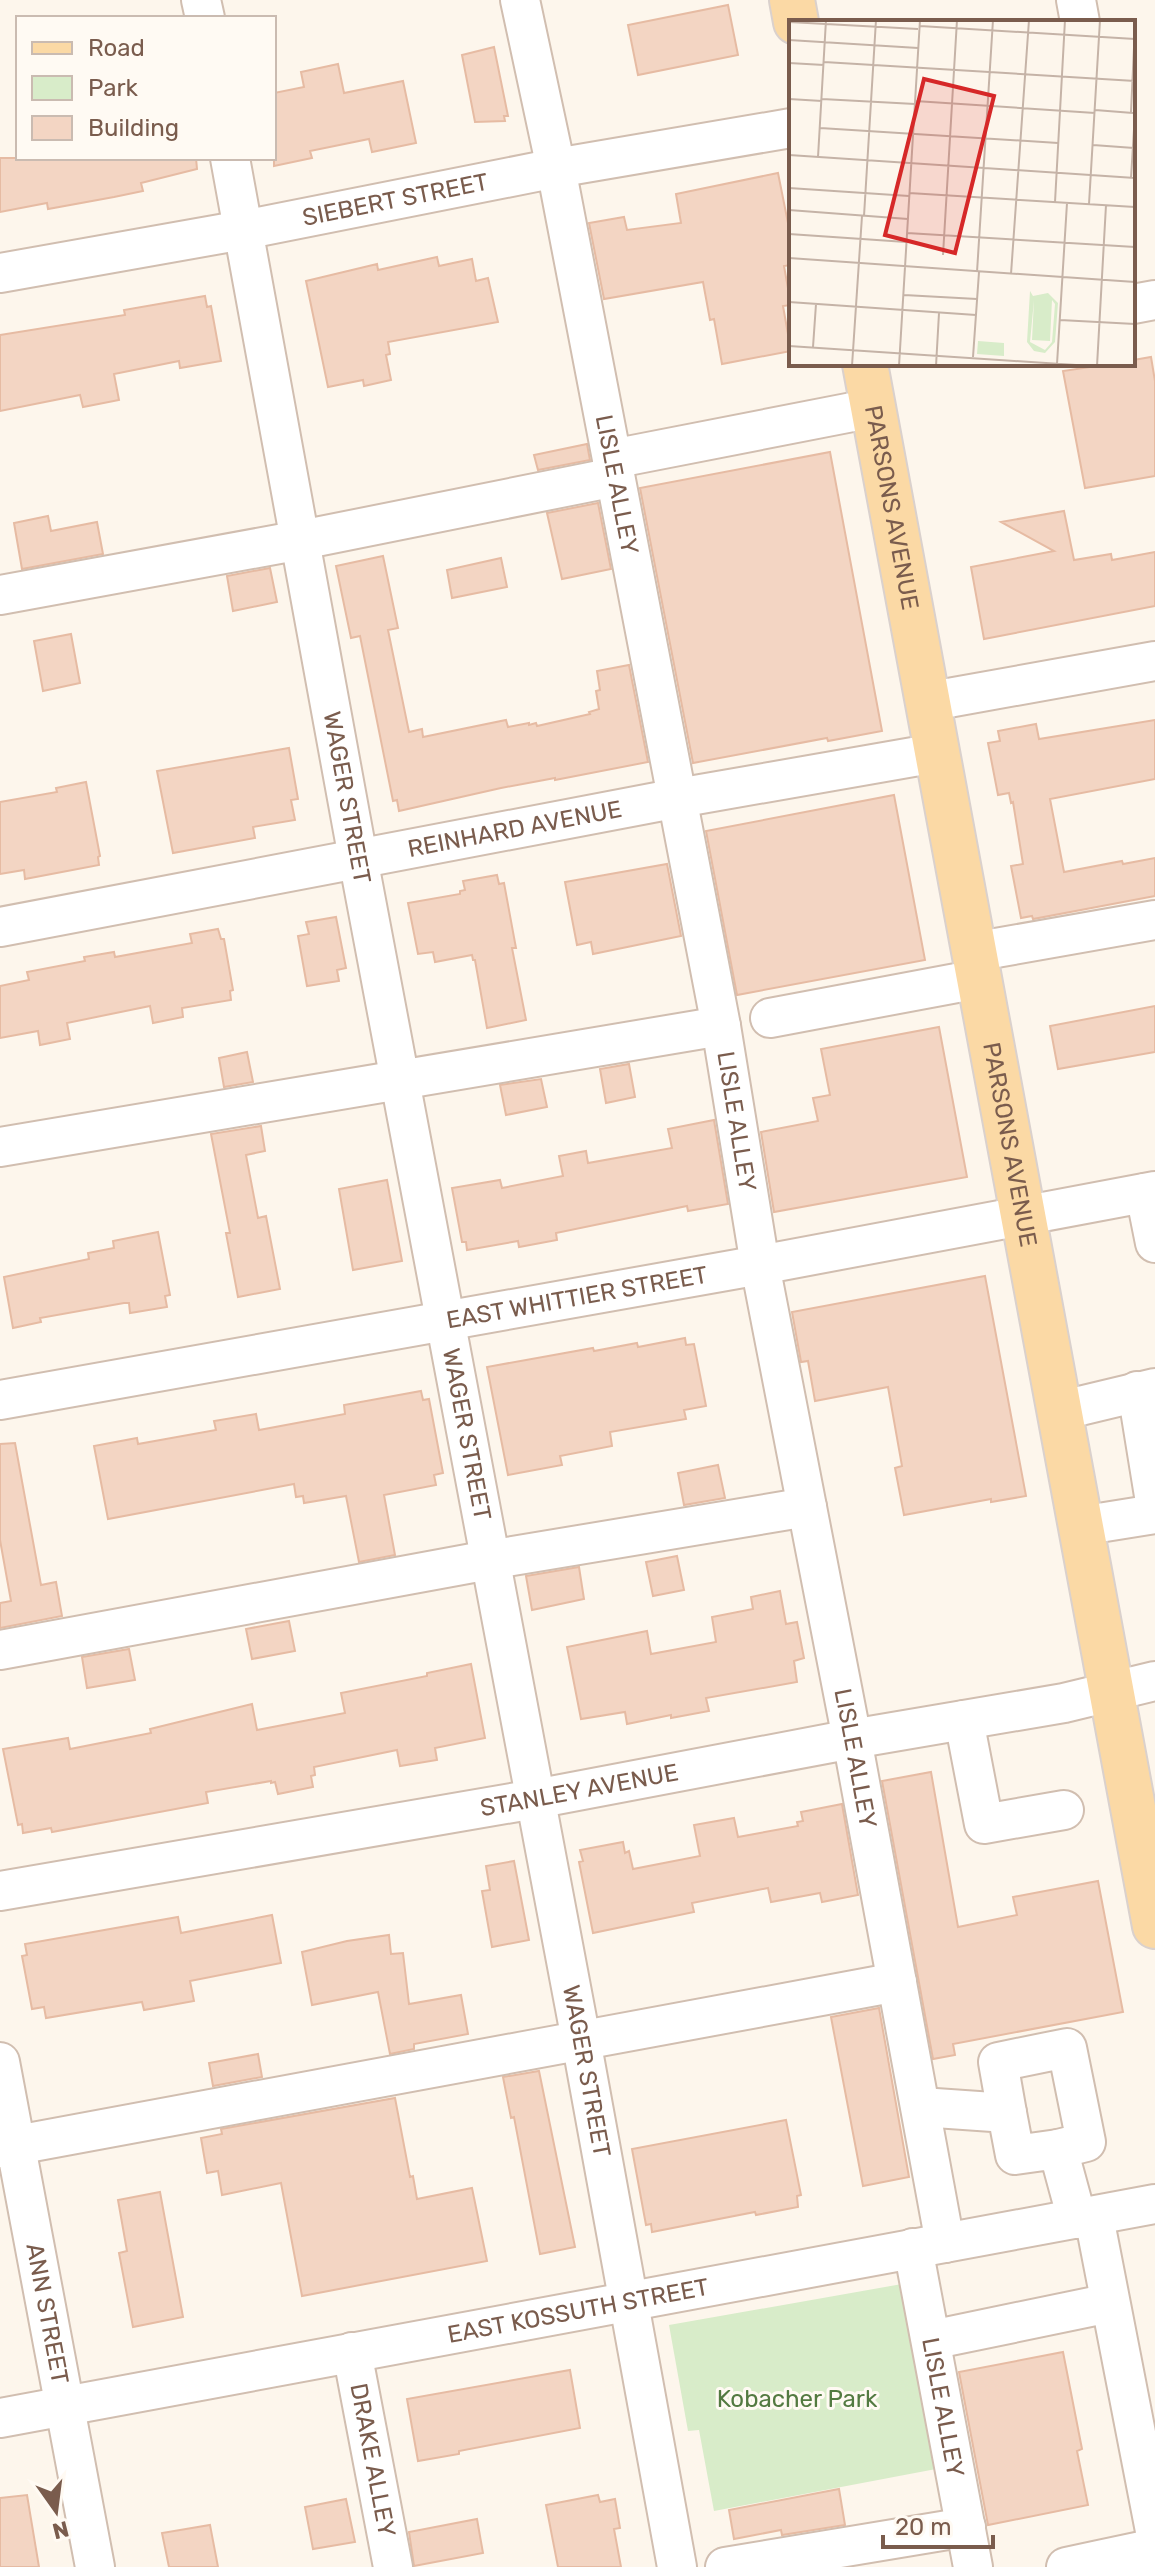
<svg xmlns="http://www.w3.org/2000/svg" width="1155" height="2567" viewBox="0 0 1155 2567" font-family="Rubik,sans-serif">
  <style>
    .green { fill: #d8ecc9 }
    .building { fill: #f3d5c3; stroke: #e6bba3; stroke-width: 2 }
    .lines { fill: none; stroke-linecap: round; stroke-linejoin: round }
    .minor-casing { stroke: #d1beb0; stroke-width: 42 }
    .major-casing { stroke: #dad1cd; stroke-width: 48 }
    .minor { stroke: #fff; stroke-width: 38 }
    .major { stroke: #fbd9a5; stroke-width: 44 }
    .labels { text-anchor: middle; stroke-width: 6; stroke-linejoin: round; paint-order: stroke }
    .street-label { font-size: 24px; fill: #7a5c4d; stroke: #fffaf3 }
    .park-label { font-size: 24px; fill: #537a41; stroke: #fffaf3 }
    .inset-road { fill: none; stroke: #c5b3a7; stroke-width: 2 }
    .view { fill: #d62828; fill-opacity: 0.15; stroke: #d62828; stroke-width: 4 }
    .inset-edge { fill: none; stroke: #7a5c4d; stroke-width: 4 }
  </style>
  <rect width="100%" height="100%" fill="#fdf6ec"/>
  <path class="green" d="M902 2284 936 2469 714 2511 699 2430 688 2431 669 2325Z"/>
  <path class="building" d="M728 5 738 55 638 75 628 25Z
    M494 47 508 116H504L505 121 475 122 462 55Z
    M338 64 344 93 403 81 416 143 372 152 369 139 310 151 312 158 274 166V93L304 87 301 72Z
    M0 158H196L197 169 141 183 143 191 114 197 48 209 47 203 0 212Z
    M778 173 791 238V265L784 266 791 305 783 306 791 351 722 364 714 319 710 320 703 282 604 299 589 223 624 217 627 230 681 223 676 194Z
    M437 257 439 266 472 259 476 281 488 278 498 322 388 342 390 354 386 355 391 380 364 386 363 380 328 387 306 281 377 264 378 270Z
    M205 296 207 307 211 306 221 361 180 368 179 361 114 374 119 400 83 407 80 395 0 411V335L125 315 124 310Z
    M1151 357 1155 381V476L1085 488 1063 371 1110 364H1133V360Z
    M587 444 590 460 538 470 534 455Z
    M830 452 882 731 828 741 827 738 693 763 640 488Z
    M598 503 611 569 562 579 547 513Z
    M1064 511 1074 560 1111 554 1112 560 1155 552V606L984 639 971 567 1054 551 1001 522Z
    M48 516 51 531 97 522 103 554 22 569 14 523Z
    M383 556 398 628 388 630 409 732 422 729 423 737 506 720 508 727 529 723V725L536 723 537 726 590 714 589 712 599 709 596 691 600 690 597 671 629 665 648 762 555 780V778L501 788 399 811 397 800 393 801 360 636 351 638 336 566Z
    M501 558 507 587 452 598 447 570Z
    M270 568 277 602 233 611 227 576Z
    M71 634 80 683 43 691 34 641Z
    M1155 720V779L1050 799 1064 872 1122 861 1123 864 1155 858V896L1033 919 1032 916 1021 918 1011 866 1023 864 1013 802 1011 803 1009 793 998 795 988 743 1000 741 998 731 1036 724 1039 739Z
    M289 748 298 799 291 800 295 820 253 827 255 838 173 853 157 771Z
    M86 782 100 856 98 857 99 865 25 879 24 870 0 874V802L57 792 56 788Z
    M894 795 925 960 737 995 706 831Z
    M667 864 681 936 593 954 591 942 577 945 565 882Z
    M497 875 499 884 504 883 516 948H512L526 1020 487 1028 475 960H473L472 955 435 962 433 952 418 954 408 903 460 894V891L465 890 463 881Z
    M336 917 346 968 337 970 339 981 307 986 298 936 309 934 306 922Z
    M218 929 221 939H224L233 990 230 991 231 1000 182 1008 183 1017 153 1023 150 1006 67 1023 70 1039 40 1045 38 1031 0 1038V986L29 980 27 972 85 961 84 957 114 952 115 957 192 943 190 934Z
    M1155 1006V1052L1058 1069 1050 1026Z
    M939 1027 967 1177 774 1212 761 1132 818 1121 813 1098 830 1095 821 1049Z
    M247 1052 253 1082 224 1087 219 1058Z
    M629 1064 635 1097 606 1103 600 1069Z
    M541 1079 547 1107 506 1115 500 1085Z
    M714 1120 728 1204 688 1211 687 1206 556 1233 557 1240 519 1247 518 1241 467 1250 466 1242H462L452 1188 500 1180 502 1188 563 1176 559 1156 586 1151 588 1163 672 1148 668 1129Z
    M261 1126 265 1151 246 1155 258 1218 266 1216 280 1289 238 1297 226 1233H230L211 1134Z
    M387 1180 402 1261 353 1270 339 1189Z
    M158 1232 170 1295 165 1296 167 1307 130 1313 129 1303H124L40 1318 41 1322 13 1328 4 1277 89 1259 88 1253 114 1248 113 1241Z
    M985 1276 1026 1496 991 1502V1499L904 1515 895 1468 902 1466 888 1387 815 1401 808 1361 801 1362 792 1312Z
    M685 1338 686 1345 694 1344 706 1406 684 1410 686 1419 610 1432 612 1446 560 1456 562 1465 508 1475 487 1367 593 1348 594 1351 637 1343 638 1347Z
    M421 1391 423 1400 429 1399 443 1473 434 1475 436 1485 384 1495 395 1555 359 1562 346 1496 304 1503 303 1496 296 1497 294 1484 108 1519 94 1446 137 1438 138 1444 216 1430 214 1421 256 1414 259 1430 345 1414 344 1405Z
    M15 1443 41 1585 56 1582 62 1616 0 1628V1603L11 1601 0 1540V1444Z
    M718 1465 725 1498 684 1505 678 1473Z
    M677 1556 684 1590 653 1596 646 1562Z
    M579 1567 584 1599 532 1610 526 1576Z
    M780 1591 786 1624 797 1622 804 1658 794 1661 797 1682 706 1698 709 1711 671 1718V1715L627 1724 625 1712 581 1719 567 1647 647 1631 651 1654 716 1642 712 1617 753 1609 751 1597Z
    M289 1621 295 1651 252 1659 246 1629Z
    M129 1649 135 1680 87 1688 82 1657Z
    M471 1664 485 1738 435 1748 437 1760 400 1766 397 1750 314 1767 315 1775 311 1776 313 1787 278 1794 275 1782 271 1783V1781L206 1792 208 1803 52 1832 51 1828 23 1833 22 1824 18 1825 3 1749 68 1738 70 1749 151 1733 150 1729 252 1704 257 1730 345 1713 341 1693 427 1676V1673Z
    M931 1772 958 1927 1017 1915 1013 1897 1098 1881 1123 2012 953 2044 955 2055 933 2059 882 1781Z
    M842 1804 858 1895 822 1902 820 1893 771 1902 768 1888 692 1903 694 1912 593 1933 579 1862 583 1861 580 1850 623 1842 625 1853 629 1851 633 1869 700 1856 694 1825 734 1818 738 1837 798 1826 797 1822 803 1821 801 1812Z
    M514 1861 529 1940 492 1947 482 1891 490 1890 486 1866Z
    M272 1915 281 1963 190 1981 194 2001 144 2010 142 2002 46 2018 44 2007 32 2009 22 1956 27 1955 25 1944 178 1917 181 1933Z
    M389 1935 391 1954 403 1953 409 2004 461 1995 468 2034 414 2044V2049L390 2054 378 1992 312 2005 302 1952 347 1941Z
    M879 2008 909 2177 863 2186 831 2017Z
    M258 2054 262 2077 213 2086 209 2063Z
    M539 2071 575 2247 540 2254 514 2117 511 2118 503 2077Z
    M395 2098 410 2177 413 2176 417 2199 472 2188 487 2261 302 2296 281 2183 222 2195 218 2171 207 2173 201 2138 222 2134 221 2129Z
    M786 2120 801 2195 797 2196 798 2207 756 2215 755 2212 652 2232 651 2224 646 2225 632 2149Z
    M160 2192 183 2317 133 2327 119 2253 127 2251 118 2200Z
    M1063 2352 1082 2449 1077 2451 1088 2505 988 2525 959 2372Z
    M570 2370 580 2428 459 2451V2454L418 2461 407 2399Z
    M839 2489 845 2525 782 2535 781 2530 734 2539 729 2510Z
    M27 2495 39 2567H0V2498Z
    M598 2495 600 2502 615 2499 620 2528 614 2529 621 2567H558L546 2505Z
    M346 2499 355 2542 313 2549 305 2507Z
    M477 2519 483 2553 414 2566 409 2532Z
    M210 2525 218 2567H169L162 2533Z"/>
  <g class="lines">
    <g class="minor-casing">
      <g id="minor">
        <path d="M201 0 205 18"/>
        <path id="s1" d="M520 0 556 168 721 1026 760 1265 852 1739 945 2243"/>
        <path d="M1076 0 1080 22"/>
        <path id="s2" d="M230 158 358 858 581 2040 677 2567"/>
        <path id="s3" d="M0 273 243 230 556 168 791 128"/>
        <path d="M1133 304 1155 300"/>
        <path d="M612 459 873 408"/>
        <path d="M0 595 301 540 615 477"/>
        <path d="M926 702 1155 661"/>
        <path id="s4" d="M0 927 678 798 936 753"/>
        <path d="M973 952 1155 920"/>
        <path d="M770 1018 978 979"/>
        <path d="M0 1147 721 1026"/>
        <path d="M1145 1193 1155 1243"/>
        <path d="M1137 1391 1155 1502"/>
        <path id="s5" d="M0 1400 760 1265 1155 1191"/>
        <path d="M1059 1411 1155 1388"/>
        <path d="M1080 1526 1155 1514"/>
        <path d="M0 1650 489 1560 807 1507"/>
        <path d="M964 1720 984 1824 1064 1810"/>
        <path id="s6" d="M0 1891 535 1799 852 1739 1064 1703 1155 1681"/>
        <path id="s7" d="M0 2062 95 2567"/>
        <path d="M921 2107 1007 2113 1015 2155 1058 2149 1077 2219"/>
        <path d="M1007 2113 998 2062 1067 2048 1086 2142 1058 2149"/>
        <path d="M0 2148 897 1982"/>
        <path d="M1094 2217 1155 2531"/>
        <path id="s8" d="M913 2248 973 2567"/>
        <path d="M931 2340 1110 2303"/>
        <path id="s9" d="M352 2352 393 2567"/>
        <path id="s10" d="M0 2418 1155 2204"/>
        <path d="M725 2567 966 2527"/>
        <path d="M1066 2567 1155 2548"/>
      </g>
    </g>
    <g class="major-casing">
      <g id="major">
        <path d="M792 0 796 22"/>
        <path id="s11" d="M865 364 1155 1926"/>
      </g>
    </g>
    <use href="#minor" class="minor"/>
    <use href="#major" class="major"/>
  </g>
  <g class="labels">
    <g class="street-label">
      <text dy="8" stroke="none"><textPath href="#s3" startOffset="402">SIEBERT STREET</textPath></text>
      <text dy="8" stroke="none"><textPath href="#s1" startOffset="494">LISLE ALLEY</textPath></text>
      <text dy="8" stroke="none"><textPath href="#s11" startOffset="146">PARSONS AVENUE</textPath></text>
      <text dy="8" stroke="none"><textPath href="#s2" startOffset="650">WAGER STREET</textPath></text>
      <text dy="8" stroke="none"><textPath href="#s4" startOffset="524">REINHARD AVENUE</textPath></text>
      <text dy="8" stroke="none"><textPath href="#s1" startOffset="1142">LISLE ALLEY</textPath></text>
      <text dy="8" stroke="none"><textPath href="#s11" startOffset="794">PARSONS AVENUE</textPath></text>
      <text dy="8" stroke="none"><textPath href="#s5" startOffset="586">EAST WHITTIER STREET</textPath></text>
      <text dy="8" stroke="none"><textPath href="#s2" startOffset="1298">WAGER STREET</textPath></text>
      <text dy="8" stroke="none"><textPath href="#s1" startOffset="1790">LISLE ALLEY</textPath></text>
      <text dy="8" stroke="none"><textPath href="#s6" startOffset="588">STANLEY AVENUE</textPath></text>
      <text dy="8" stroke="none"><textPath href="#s2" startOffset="1946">WAGER STREET</textPath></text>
      <text dy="8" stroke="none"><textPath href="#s10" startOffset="588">EAST KOSSUTH STREET</textPath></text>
      <text dy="8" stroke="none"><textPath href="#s7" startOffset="256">ANN STREET</textPath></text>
      <text dy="8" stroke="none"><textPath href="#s8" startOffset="162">LISLE ALLEY</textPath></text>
      <text dy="8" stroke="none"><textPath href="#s9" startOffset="110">DRAKE ALLEY</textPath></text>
    </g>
    <g class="park-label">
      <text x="797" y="2407">Kobacher Park</text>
    </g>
  </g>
  <g transform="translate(789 20)">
    <rect width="346" height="346" fill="#fdf6ec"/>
    <path d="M241 271 244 276 259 273 269 283 266 322 256 333 245 331 238 322ZM245 280 243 320 261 321 263 280 266 284 263 322 256 330 241 322ZM189 321 215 323V336L188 334Z" fill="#d8ecc9" fill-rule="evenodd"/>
    <path class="inset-road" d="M0 2 129 9M131 6 346 19M0 20 129 28M35 42 346 61M0 43 35 45M0 79 33 81M33 79 126 84M126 81 306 93M306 90 344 93M342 92 346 6M31 108 269 123M304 125 345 128M0 135 346 158M29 137 37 0M342 158 346 93M0 168 120 176M120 173 346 187M266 182 276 0M300 184 311 0M0 190 119 199M75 196 87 0M118 213 346 227M0 214 117 222M154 235 168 0M0 238 346 262M188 252 204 0M222 254 240 0M115 275 188 279M0 282 187 295M271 300 346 304M0 326 302 346M24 327 27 284M184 337 190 252M268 344 278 183M63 346 73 196M110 346 131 0M147 346 150 293M308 346 317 185"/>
    <path class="view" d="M135 59 205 76 166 233 96 215Z"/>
    <rect width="346" height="346" class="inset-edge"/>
  </g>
  <rect x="16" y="16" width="260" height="144" fill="#fffaf3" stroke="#cabbb1" stroke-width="2"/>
  <rect x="32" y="42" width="40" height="12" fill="#fbd9a5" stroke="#cabbb1" stroke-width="2"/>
  <text x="88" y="56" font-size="24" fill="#7a5c4d">Road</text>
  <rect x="32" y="76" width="40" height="24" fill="#d8ecc9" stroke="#cabbb1" stroke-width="2"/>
  <text x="88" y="96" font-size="24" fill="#7a5c4d">Park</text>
  <rect x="32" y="116" width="40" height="24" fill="#f3d5c3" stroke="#cabbb1" stroke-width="2"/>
  <text x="88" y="136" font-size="24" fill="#7a5c4d">Building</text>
  <g transform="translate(56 2511) rotate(166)" stroke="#fffaf3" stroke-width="6" paint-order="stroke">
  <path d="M0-6L14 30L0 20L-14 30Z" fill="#7a5c4d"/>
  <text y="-12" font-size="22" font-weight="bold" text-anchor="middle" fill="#7a5c4d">N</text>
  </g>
  <path d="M883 2535v12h110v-12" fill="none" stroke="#7a5c4d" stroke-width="4"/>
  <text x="895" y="2535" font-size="24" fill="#7a5c4d" stroke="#fffaf3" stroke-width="6" paint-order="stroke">20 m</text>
</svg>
